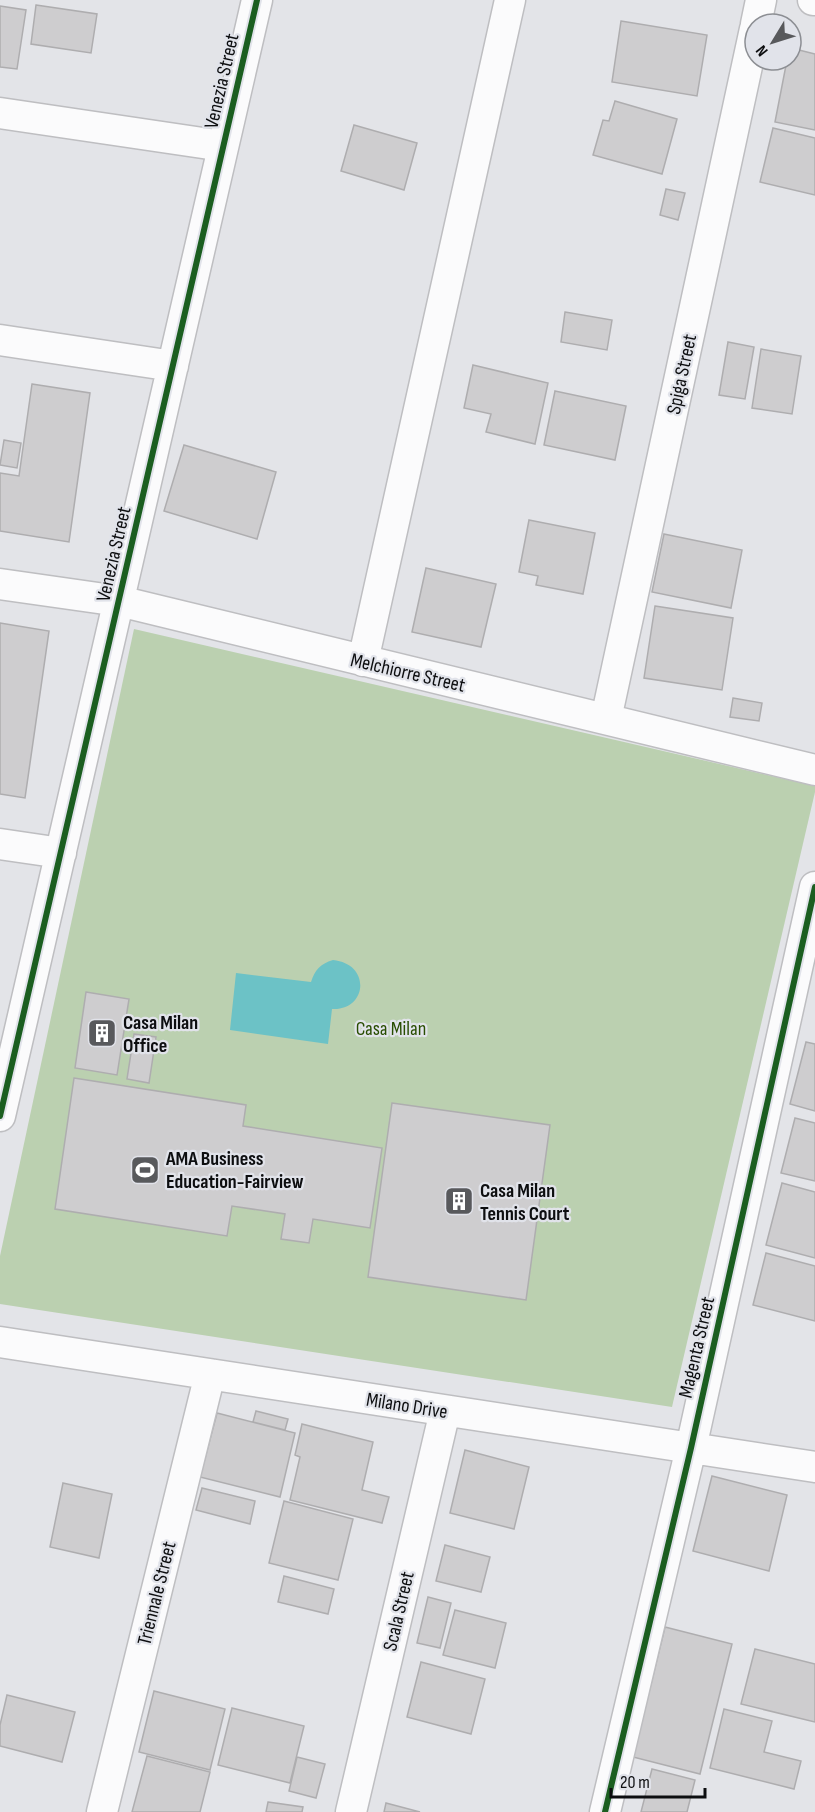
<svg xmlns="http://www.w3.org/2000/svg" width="815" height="1812" viewBox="0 0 815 1812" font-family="'Sofia Sans Condensed',sans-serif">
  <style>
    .green { fill: #bbd0b0 }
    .water { fill: #6cc2c6 }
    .building { fill: #cecdcf; stroke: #aeadaf; stroke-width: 1.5 }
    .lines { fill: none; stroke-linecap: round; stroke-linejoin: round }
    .minor-casing { stroke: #bebec1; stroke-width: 33 }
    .minor { stroke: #fbfbfc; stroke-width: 30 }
    .cycleway-casing { stroke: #e1e3ea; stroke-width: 10 }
    .cycleway { stroke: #1b5e20; stroke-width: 6 }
    .labels { text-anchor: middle; stroke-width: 4.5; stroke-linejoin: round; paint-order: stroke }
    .street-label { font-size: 20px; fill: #0d0e10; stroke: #e1e3ea }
    .poi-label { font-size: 20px; font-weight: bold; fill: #0d0e10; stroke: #e1e3ea; text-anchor: start }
    .park-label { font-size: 20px; fill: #284d00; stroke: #e1e3ea }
  </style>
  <rect width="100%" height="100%" fill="#e3e4e8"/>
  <path class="green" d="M134 629 815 786V792L672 1407 0 1304V1256Z"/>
  <path class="water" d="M333 960C372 964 367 1011 332 1009L328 1044 230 1030 236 973 311 982C315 970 320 964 333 960Z"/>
  <path class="building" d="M36 5 97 14 91 53 31 44Z
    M0 6 26 10 17 69 0 67Z
    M621 21 707 35 697 96 612 82Z
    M791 48 815 54V130L775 122 787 60H791Z
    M615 101 677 119 662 174 593 155 603 120 609 121Z
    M354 125 417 143 404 190 341 171Z
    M773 128 815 138V195L760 182Z
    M666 189 685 193 678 220 660 215Z
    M565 312 612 320 607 350 561 342Z
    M728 342 754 347 745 399 719 395Z
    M761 349 801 356 792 414 752 408Z
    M473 365 548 383 535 444 486 432 491 414 464 408Z
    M32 384 90 393 69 542 0 531V473L19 476Z
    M555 391 626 406 615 460 544 445Z
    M4 440 21 443 17 468 0 465Z
    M184 445 276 472 257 539 164 511Z
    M529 520 595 533 583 594 536 585 538 576 519 572Z
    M664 534 742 550 731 608 652 592Z
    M426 568 496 584 481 647 412 632Z
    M655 606 733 618 722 690 644 678Z
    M0 623 49 631 25 798 0 794Z
    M733 698 762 703 759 721 730 717Z
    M86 992 129 999 117 1075 75 1068Z
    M134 1034 156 1037 149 1083 127 1079Z
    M806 1042 815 1044V1111L790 1104Z
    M74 1078 246 1105 243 1126 382 1148 370 1228 313 1219 309 1243 281 1239 285 1214 232 1206 227 1236 55 1209Z
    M392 1103 550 1125 526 1300 368 1277Z
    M795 1118 815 1123V1181L781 1173Z
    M782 1183 815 1192V1258L766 1245Z
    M766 1253 815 1266V1321L753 1305Z
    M256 1411 288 1419 285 1430 253 1422Z
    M217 1413 295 1433 280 1497 200 1477Z
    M302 1424 373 1442 362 1490 389 1497 382 1523 290 1500 300 1457 295 1455Z
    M465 1450 529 1467 514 1529 450 1513Z
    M712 1476 787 1495 769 1571 693 1551Z
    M63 1483 112 1494 99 1558 50 1547Z
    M202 1488 255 1501 250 1524 196 1510Z
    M284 1501 353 1519 338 1580 269 1563Z
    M445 1545 490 1557 481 1592 436 1581Z
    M284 1576 334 1589 328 1614 278 1602Z
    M428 1597 451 1603 440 1648 417 1643Z
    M455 1610 506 1623 495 1668 443 1655Z
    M665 1627 732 1644 700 1774 633 1757Z
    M755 1649 815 1664V1722L741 1704Z
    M421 1662 485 1679 471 1734 407 1717Z
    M154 1691 225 1709 210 1770 139 1752Z
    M7 1695 75 1712 62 1762 0 1746V1725Z
    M232 1708 304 1726 290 1783 218 1765Z
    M724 1709 772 1721 764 1752 801 1761 794 1789 710 1768Z
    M147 1756 210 1772 200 1812H132Z
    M297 1757 325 1764 316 1798 289 1791Z
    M652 1769 695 1780 687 1812H641Z
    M268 1802 303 1807 302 1812H266Z
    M386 1803 420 1812H384Z"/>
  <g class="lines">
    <g class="minor-casing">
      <path id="minor" d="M813 0H815
        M756 24 761 0
        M0 113 223 146
        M0 340 173 366
        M0 584 119 601 815 770
        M363 661 510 0
        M606 719 755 29
        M0 844 61 853
        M0 1116 257 0
        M0 1342 815 1467
        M102 1812 210 1374
        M351 1812 445 1411
        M605 1812 691 1448 815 887"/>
    </g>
    <use href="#minor" class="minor"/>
    <g class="cycleway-casing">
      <path id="cycleway" d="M0 1116 257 0
        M605 1812 691 1448 815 887"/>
    </g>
    <use href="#cycleway" class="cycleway"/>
  </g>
  <defs>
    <g id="building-square" transform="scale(1.5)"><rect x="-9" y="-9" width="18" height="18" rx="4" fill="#58595c" stroke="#e1e3ea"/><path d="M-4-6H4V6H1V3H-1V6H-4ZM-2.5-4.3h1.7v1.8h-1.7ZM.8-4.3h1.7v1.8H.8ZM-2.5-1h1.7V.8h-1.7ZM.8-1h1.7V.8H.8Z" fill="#fff"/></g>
    <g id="stadium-square" transform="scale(1.5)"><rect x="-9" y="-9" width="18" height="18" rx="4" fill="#58595c" stroke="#e1e3ea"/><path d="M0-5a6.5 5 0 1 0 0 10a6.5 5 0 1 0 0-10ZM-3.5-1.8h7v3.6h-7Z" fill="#fff"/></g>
  </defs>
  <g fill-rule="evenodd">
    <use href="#building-square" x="102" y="1033"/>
    <use href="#stadium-square" x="145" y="1170"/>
    <use href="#building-square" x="459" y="1201"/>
  </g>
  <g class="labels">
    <g class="street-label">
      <text transform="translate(221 81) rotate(-77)" y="7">Venezia Street</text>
      <text transform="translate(681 374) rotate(-78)" y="7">Spiga Street</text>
      <text transform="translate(113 554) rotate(-77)" y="7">Venezia Street</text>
      <text transform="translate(408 672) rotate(13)" y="7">Melchiorre Street</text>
      <text transform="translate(696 1347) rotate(-77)" y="7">Magenta Street</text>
      <text transform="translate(407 1405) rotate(9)" y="7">Milano Drive</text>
      <text transform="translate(156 1593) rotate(-76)" y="7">Triennale Street</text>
      <text transform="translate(398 1611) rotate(-77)" y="7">Scala Street</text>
    </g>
    <g class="poi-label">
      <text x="123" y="1029">Casa Milan<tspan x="123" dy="23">Office</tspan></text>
      <text x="166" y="1165">AMA Business<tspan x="166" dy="23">Education-Fairview</tspan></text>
      <text x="480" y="1197">Casa Milan<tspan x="480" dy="23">Tennis Court</tspan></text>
    </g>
    <g class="park-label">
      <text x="391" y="1035">Casa Milan</text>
    </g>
  </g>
  <g transform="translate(773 42) rotate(232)"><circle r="28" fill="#e1e3ea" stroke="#8c8e93" stroke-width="1.5"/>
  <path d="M0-4.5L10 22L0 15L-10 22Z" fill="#58595c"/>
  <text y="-9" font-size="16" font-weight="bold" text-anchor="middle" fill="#0d0e10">N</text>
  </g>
  <path d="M611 1788v9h94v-9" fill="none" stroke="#0d0e10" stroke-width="3"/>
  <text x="620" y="1788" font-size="18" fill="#0d0e10" stroke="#e1e3ea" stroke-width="4.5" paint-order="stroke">20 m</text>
</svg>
